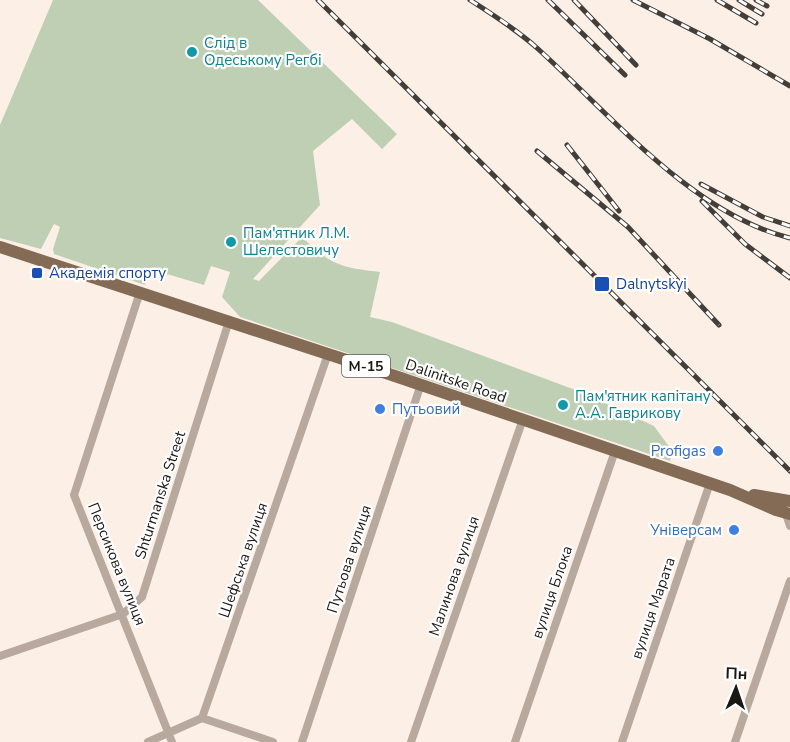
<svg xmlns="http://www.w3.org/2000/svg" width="790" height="742" viewBox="0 0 790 742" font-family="'Nunito Sans',sans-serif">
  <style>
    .green { fill: #bfcfb4 }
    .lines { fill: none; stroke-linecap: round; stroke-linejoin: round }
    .street { stroke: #b7a99d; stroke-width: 8 }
    .primary { stroke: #846b56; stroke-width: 12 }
    .rail-casing { stroke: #433e39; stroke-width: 5 }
    .rail { stroke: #fff; stroke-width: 3; stroke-dasharray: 9; stroke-linecap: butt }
    .culture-dot { fill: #0f9aa8; stroke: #fff; stroke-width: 2 }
    .transit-dot { fill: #1a4fb4; stroke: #fff; stroke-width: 2 }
    .shop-dot { fill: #3f7fe0; stroke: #fff; stroke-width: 2 }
    .labels { text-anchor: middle; stroke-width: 4.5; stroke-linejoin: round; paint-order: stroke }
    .shield { fill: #fff; stroke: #5f5d5a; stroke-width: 1.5 }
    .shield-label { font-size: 14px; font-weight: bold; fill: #1b1814 }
    .culture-label { font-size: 15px; fill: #0d838f; stroke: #fff; text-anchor: start }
    .transit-label { font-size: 15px; fill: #164399; stroke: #fff; text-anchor: start }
    .street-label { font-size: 15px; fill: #1b1814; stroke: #fff }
    .shop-label { font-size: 15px; fill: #366cbe; stroke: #fff; text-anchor: end }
  </style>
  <rect width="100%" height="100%" fill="#fcf0e6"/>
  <path class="green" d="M53 0H258L397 134 382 149 352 119 313 151 320 205 253 279 259 281 302 237C332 265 338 267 380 272L370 317 392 322 581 392 654 426 673 452 670 461 240 317 222 297 230 272 211 266 204 285 150 269 145 285 54 254 53 249 60 227 54 224 41 249 0 238V125Z"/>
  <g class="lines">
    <path class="street" d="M140 292 74 495 172 742
      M786 514 790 526
      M0 656 123 614 142 597 229 321
      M202 718 273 742
      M148 742 202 718 328 354
      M302 742 421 384
      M411 742 523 419
      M515 742 615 451
      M622 742 710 483
      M735 742 790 581"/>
    <path class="primary" d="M0 247 386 373 730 490 776 510 790 514
      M754 495 790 501"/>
    <g class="rail-casing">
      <path id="rail" d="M318 0 790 471
        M470 0C492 14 517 30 537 48 609 113 692 214 790 238
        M548 0 625 75
        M574 0 636 65
        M633 0 710 39 790 86
        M717 0 756 23
        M739 0 762 14
        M756 0 767 6
        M567 145 619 211
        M537 151 628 227 719 325
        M701 184 763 217 790 226
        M702 201 745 244 790 278"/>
    </g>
    <use href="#rail" class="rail"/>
  </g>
  <g class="culture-dot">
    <circle cx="192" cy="52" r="6"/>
    <circle cx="231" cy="242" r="6"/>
    <circle cx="563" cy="405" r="6"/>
  </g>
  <g class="transit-dot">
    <rect x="31" y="267" width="12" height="12" rx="3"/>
    <rect x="594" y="276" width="16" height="16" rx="3"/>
  </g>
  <g class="shop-dot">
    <circle cx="380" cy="409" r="6"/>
    <circle cx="718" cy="451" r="6"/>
    <circle cx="734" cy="530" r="6"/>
  </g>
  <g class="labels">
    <rect class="shield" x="342" y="355" width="48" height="22" rx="4.5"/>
    <g class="shield-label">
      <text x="366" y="371">М-15</text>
    </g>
    <g class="culture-label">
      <text x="204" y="48">Слід в<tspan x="204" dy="17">Одеському Регбі</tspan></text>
      <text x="243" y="238">Пам'ятник Л.М.<tspan x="243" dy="17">Шелестовичу</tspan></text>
      <text x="575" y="401">Пам'ятник капітану<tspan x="575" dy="17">А.А. Гаврикову</tspan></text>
    </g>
    <g class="transit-label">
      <text x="49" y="278">Академія спорту</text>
      <text x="616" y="289">Dalnytskyi</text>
    </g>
    <g class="street-label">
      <text transform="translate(456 381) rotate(19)" y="5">Dalinitske Road</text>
      <text transform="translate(160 495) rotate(-72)" y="5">Shturmanska Street</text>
      <text transform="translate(349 559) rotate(-72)" y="5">Путьова вулиця</text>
      <text transform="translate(243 560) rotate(-71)" y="5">Шефська вулиця</text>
      <text transform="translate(117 564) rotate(68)" y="5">Персикова вулиця</text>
      <text transform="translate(454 576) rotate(-71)" y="5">Малинова вулиця</text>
      <text transform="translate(552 592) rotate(-71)" y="5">вулиця Блока</text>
      <text transform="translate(653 608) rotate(-71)" y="5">вулиця Марата</text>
    </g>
    <g class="shop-label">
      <text x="392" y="414" text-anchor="start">Путьовий</text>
      <text x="706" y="456">Profigas</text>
      <text x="722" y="535">Універсам</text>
    </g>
  </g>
  <g transform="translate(736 688) rotate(2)" stroke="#ffffff" stroke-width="4.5" paint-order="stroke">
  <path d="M0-4.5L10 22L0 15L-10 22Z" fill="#1b1814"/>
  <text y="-9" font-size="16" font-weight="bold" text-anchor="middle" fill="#1b1814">Пн</text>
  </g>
</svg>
